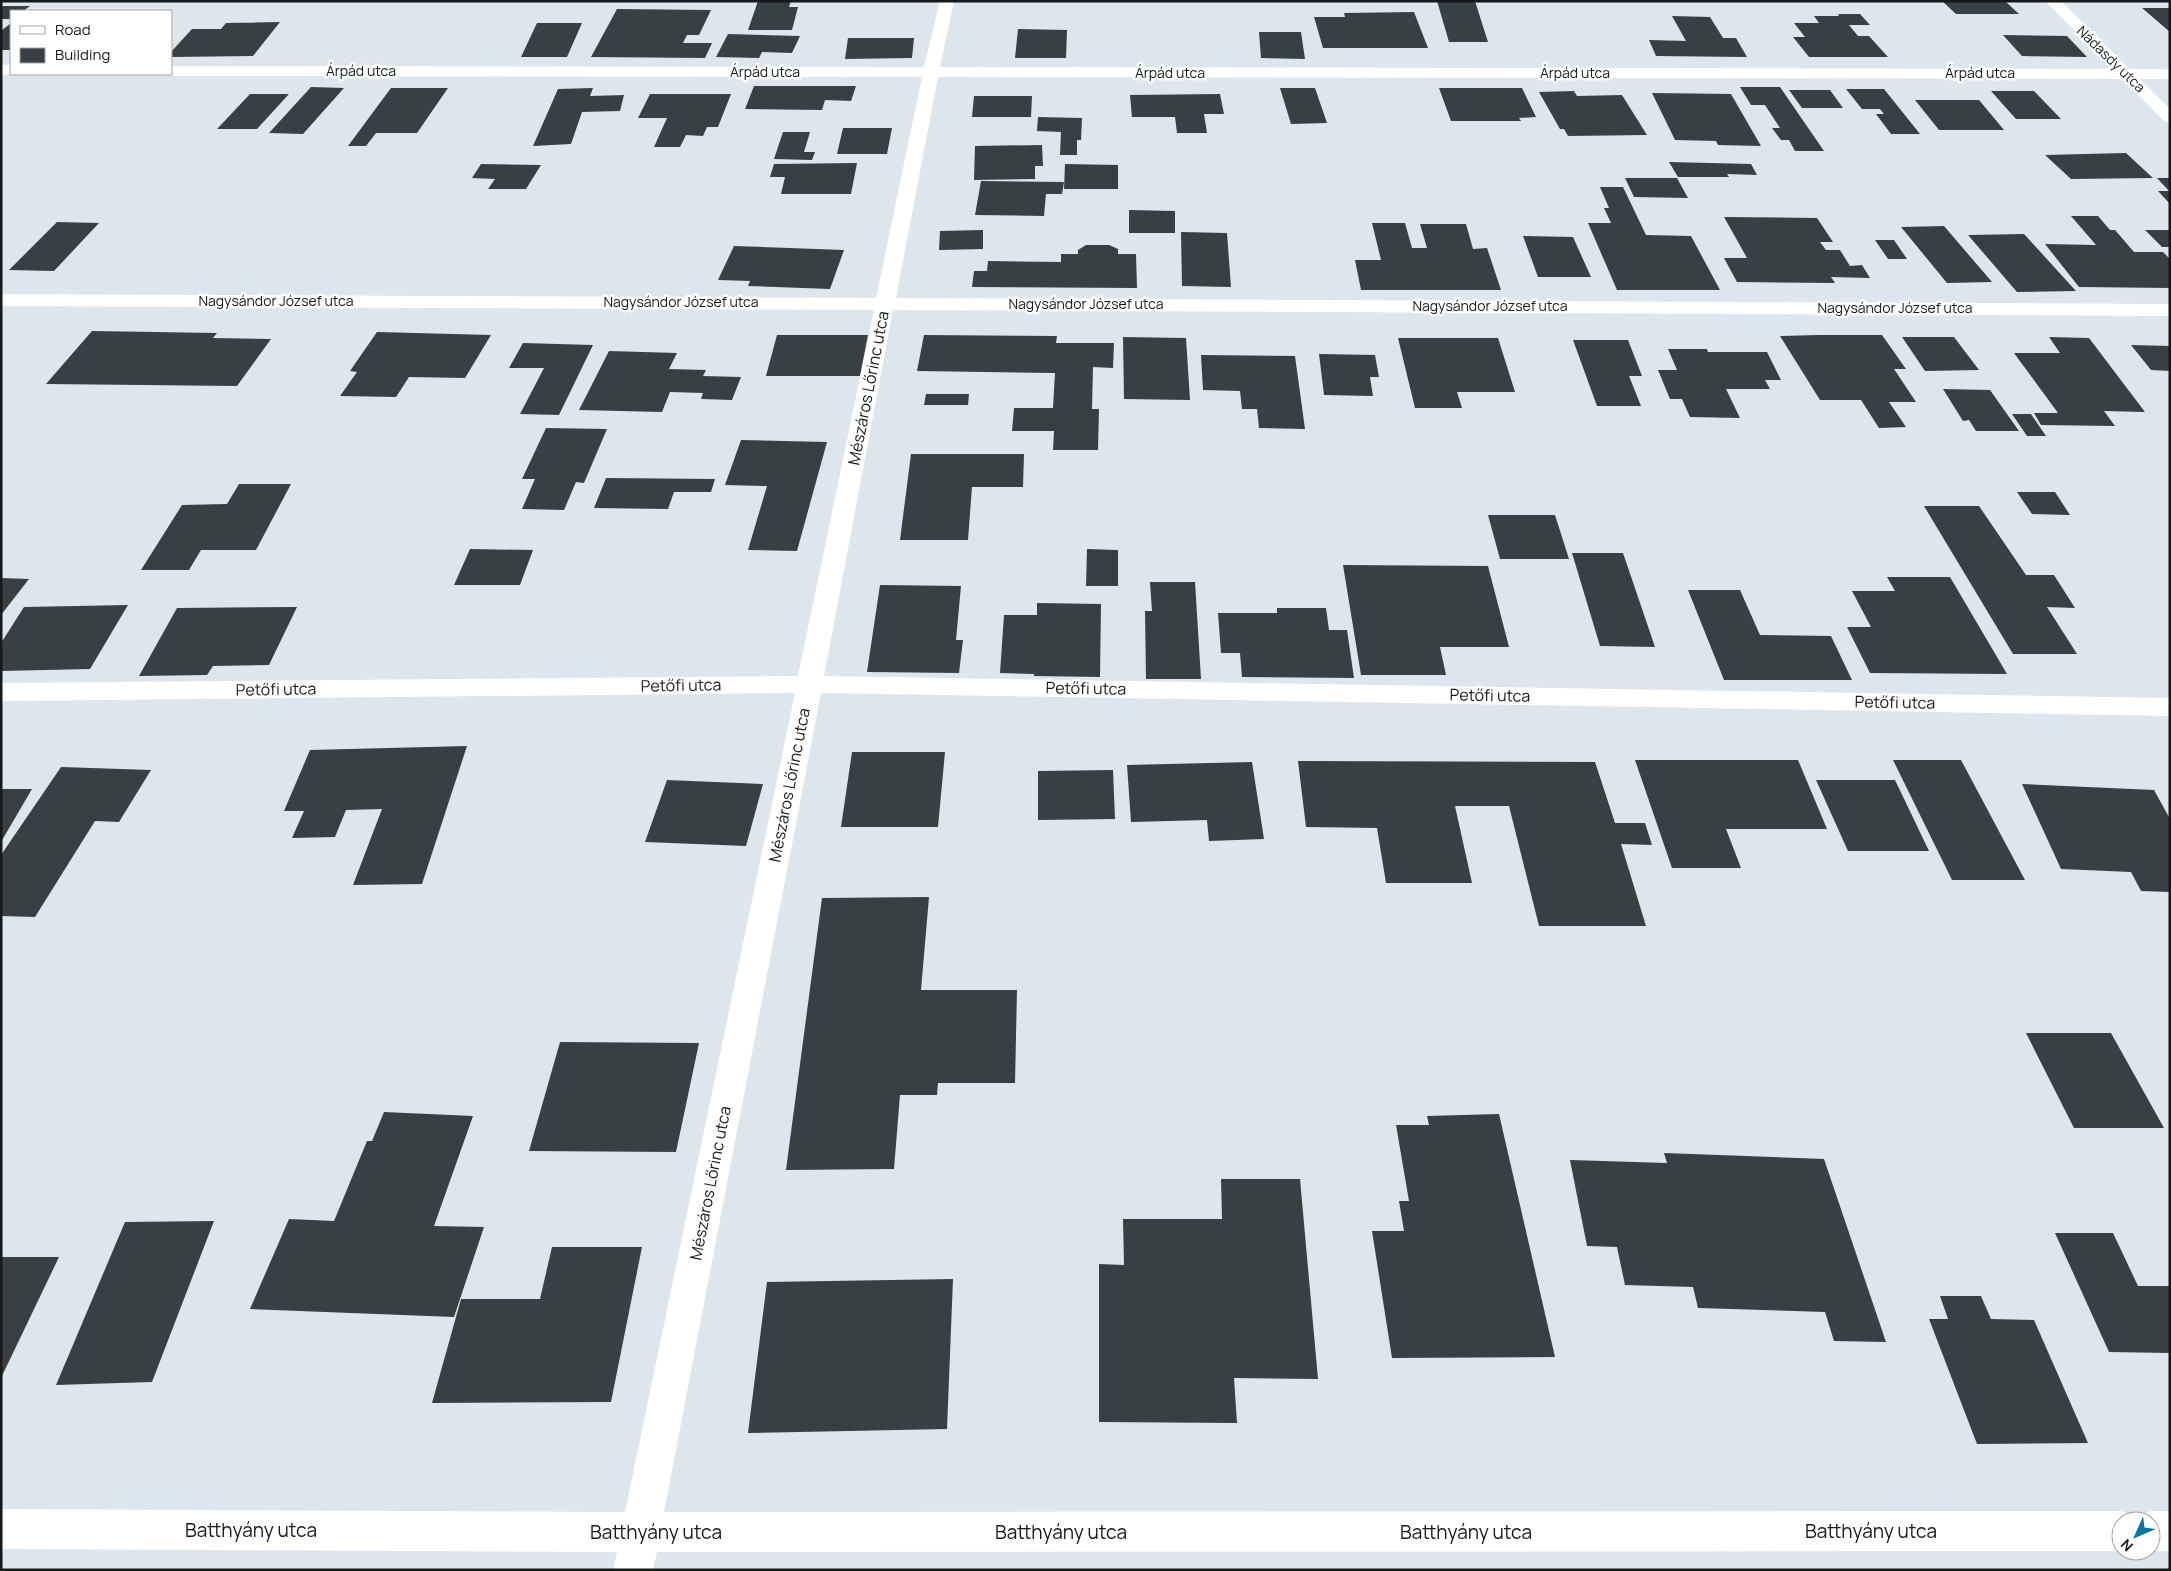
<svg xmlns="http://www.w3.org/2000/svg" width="2171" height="1571" viewBox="0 0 2171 1571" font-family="Manrope,sans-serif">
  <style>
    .building { fill: #384044 }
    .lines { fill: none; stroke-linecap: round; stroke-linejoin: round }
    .minor { fill: #fff; fill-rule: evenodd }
    .tertiary { fill: #fff; fill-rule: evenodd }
    .labels { text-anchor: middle; stroke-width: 5; stroke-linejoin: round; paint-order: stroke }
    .far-street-label { font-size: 14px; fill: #15191a; stroke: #fff }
    .street-label { font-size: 16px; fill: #15191a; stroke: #fff }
    .near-street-label { font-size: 19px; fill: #15191a; stroke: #fff }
  </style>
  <rect width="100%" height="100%" fill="#dde6ec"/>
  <path class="building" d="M758 1H791L789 7H798L792 30H748Z
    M1437 1H1475L1488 42H1449Z
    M1942 1H2005L2019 14H1956Z
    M1 6H30L23 11H11V19H1Z
    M2142 8H2170V32Z
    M617 9 711 10 699 35H687L683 43H712L705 58 591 57Z
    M1414 12 1428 48H1323L1314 17H1345L1344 13Z
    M1838 14H1860L1870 25H1849L1858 36H1869L1888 57H1809L1793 37H1805L1794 23H1819L1814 16H1839Z
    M1672 16 1710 17 1723 38H1736L1747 57 1656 56 1649 40 1686 41Z
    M280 22 253 56 171 57V52L192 29H221L226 23Z
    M11 23V50H1V31Z
    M537 23H582L567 57H521Z
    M1018 29 1067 30 1066 58H1015Z
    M1259 32H1301L1305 59 1261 58Z
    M728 34 800 36 792 53 762 52 759 58 716 57Z
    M2003 35 2067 36 2087 57 2022 56Z
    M848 38H914L912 58 845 59Z
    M754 86H856L851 101 825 100 822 110 745 109Z
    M311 87 344 88 303 134 269 133Z
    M1740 87H1780L1824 151H1795L1789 140H1781L1772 128H1780L1765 105H1751Z
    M391 88H448L417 133H376L366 146H348Z
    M593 88 590 96 624 95 620 111 582 112 571 144 533 146 558 89Z
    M1280 88H1315L1327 123 1291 124Z
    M1439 88H1522L1536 117 1519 118 1521 121H1451Z
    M1846 89H1884L1920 134H1891L1876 114H1884L1880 109H1862Z
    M1789 90H1830L1843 108H1802Z
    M1574 91 1577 96 1622 95 1647 135 1568 136 1564 129H1560L1539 92Z
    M1991 91H2034L2061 119H2016Z
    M1652 93 1731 94 1761 146 1718 145 1716 141 1675 140Z
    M250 94H289L257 129H217Z
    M650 94H731L718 127H707L703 136 686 135 680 147H654L667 118H638Z
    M1220 94 1224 114H1204L1207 133H1177L1175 117H1132L1130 95Z
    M974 96H1032L1031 117H972Z
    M1915 100H1979L2004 130H1939Z
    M1038 117 1082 118 1081 140H1077V155H1060L1061 132 1037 131Z
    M843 128H892L887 154H837Z
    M783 132H810L804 152H815L812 160 774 159Z
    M1042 145 1043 166H1035V179L974 180 975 146Z
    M2126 153 2153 178 2071 179 2045 155Z
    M1669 162 1751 164 1757 175 1727 174 1729 177H1678Z
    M857 163 851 194H781L785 177H770L774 164Z
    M481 164 541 165 526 189H488L495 179 472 178Z
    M1065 164 1118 165V189H1064Z
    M1625 178H1677L1688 198 1634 197Z
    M2157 178H2170V204L2158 191H2169Z
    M981 181 1064 182 1062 194H1046L1044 216 975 215Z
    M1600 187H1623L1646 235 1691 236 1720 290H1617L1588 223H1611L1604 208H1609Z
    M1129 210 1175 211V233H1129Z
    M2071 216H2098L2110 230H2115L2134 252H2163L2170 259V288L2079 287 2045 244 2096 245Z
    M1724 217 1817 218 1833 242H1820L1826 250H1840L1850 266 1862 265 1870 278 1831 277 1835 283 1737 282 1724 258H1747Z
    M57 222 99 223 54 271 9 270Z
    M1372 223H1405L1412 248H1427L1420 224H1466L1473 249 1487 248 1501 290H1361L1355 260H1381Z
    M1944 226 1992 282 1947 283 1901 227Z
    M983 230V249L939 250 940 231Z
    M2145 230H2170V247H2162Z
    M1181 232 1227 233 1231 287 1182 286Z
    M2024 234 2076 291 2017 292 1968 235Z
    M1523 236 1573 237 1591 277H1538Z
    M1875 240H1894L1907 259H1888Z
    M1086 245H1109L1118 249V254H1136L1137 288 972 287 974 271H987L988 261 1061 262V254H1078V250Z
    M734 246 844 250 830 289 748 286 750 281 718 280Z
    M92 331 217 333 213 338 271 339 237 386 46 384Z
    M377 332 491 335 465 378 409 377 396 397 340 396 357 372 350 371Z
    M777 335H868L860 376H766Z
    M924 335 1057 336 1056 343H1114L1113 368 1093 367 1092 409H1099L1098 450H1053L1054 431H1012L1014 408H1053L1055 373 917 371Z
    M1819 335H1882L1906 369H1894L1916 402H1889L1906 427 1879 428 1861 400H1820L1780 336Z
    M1123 337 1186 338 1190 400 1124 399Z
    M1902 337H1954L1979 370 1925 371Z
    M2049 337 2089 338 2145 412 2104 411 2115 426 2041 425 2034 413H2058L2014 353H2060Z
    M1398 338H1498L1515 392H1457L1462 408H1415Z
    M1573 340H1628L1642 376H1629L1641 406H1597Z
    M523 343 593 345 559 415 520 414 544 368H509Z
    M2131 345 2170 346V371L2151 370Z
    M1668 349H1707L1708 352H1767L1781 380H1765L1770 389H1726L1740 418 1690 417 1682 399H1670L1658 370H1677Z
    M609 351 677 353 669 369 706 370 703 376 741 377 732 400 701 399 703 393 670 392 662 412 579 410Z
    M1319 354 1375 355 1379 377H1370L1373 396 1324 395Z
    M1201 355 1295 356 1305 429 1259 428 1257 409H1242L1240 391 1203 390Z
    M1943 389 1990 390 2019 431H1976L1969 420 1963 421Z
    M926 394H969L968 405H924Z
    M2012 414H2031L2046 436H2027Z
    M546 428 607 429 584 483 576 482 564 510 522 509 535 479H522Z
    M741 440 827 442 797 551 748 550 767 486 725 485Z
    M911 454H1024L1023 487H972L968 540H900Z
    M606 478 715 479 711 492H674L668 509 594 508Z
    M239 484H291L256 550H201L189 570H141L182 505 227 504Z
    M2017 492H2055L2070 515 2032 514Z
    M1924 506H1979L2026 575H2054L2075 608 2047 607 2077 654H2013Z
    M1488 515H1555L1569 559H1500Z
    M470 549 533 550 520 585H454Z
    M1087 549 1118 550V586H1086Z
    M1572 553H1623L1655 647 1600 646Z
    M1343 565 1488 566 1509 647H1440L1446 675H1361Z
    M1887 577H1950L2007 674 1870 673 1847 627H1871L1852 591H1895Z
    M1 578 29 579 1 615Z
    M1150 582H1195L1201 679H1146L1145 611H1152Z
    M880 585 961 586 956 640H963L959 673 867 672Z
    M1688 590H1740L1760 635 1831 636 1852 680H1724Z
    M1037 603 1101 604 1100 677 1034 676V674L1000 673 1004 615H1037Z
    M128 605 90 669 1 671V643L24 607Z
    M297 607 269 665 213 666 207 675 139 676 177 608Z
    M1277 608H1326L1329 630H1347L1354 678 1242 677 1240 653H1221L1218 613H1277Z
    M467 746 422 884 353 885 382 809 346 810 335 837 292 838 304 811H284L310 750Z
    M852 752H945L938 827H841Z
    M1635 760H1798L1827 829H1726L1741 868H1672Z
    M1893 760H1961L2025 880H1952Z
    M1298 761 1595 762 1615 823H1645L1652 845 1621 844 1646 926H1539L1509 806H1455L1472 883H1386L1377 828 1306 827Z
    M1252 762 1264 839 1209 841 1207 820 1131 822 1127 765Z
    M61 767 151 770 119 822 95 821 35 917 1 916V855Z
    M1113 770 1115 819 1038 820V771Z
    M667 780 763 784 746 846 645 842Z
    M1816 780H1895L1929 851H1848Z
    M2022 784 2154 790 2170 819V892L2141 891 2131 872 2061 869Z
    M1 789H32L1 842Z
    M929 897 921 990H1017L1015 1083H938L937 1095H900L894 1169 786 1170 822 898Z
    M2026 1033H2111L2164 1128H2074Z
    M560 1042 699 1043 676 1152 529 1151Z
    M384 1112 473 1116 434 1226 484 1227 454 1317 250 1309 289 1219 334 1221 367 1141H372Z
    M1499 1114 1555 1357 1392 1358 1372 1231H1404L1399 1201H1409L1396 1125H1429L1427 1116Z
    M1664 1153 1824 1159 1886 1342 1834 1341 1825 1312 1698 1308 1693 1287 1625 1285 1617 1247 1587 1246 1570 1160 1667 1163Z
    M1221 1179H1300L1318 1379 1234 1378 1237 1423 1099 1422V1264L1124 1265 1123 1219H1222Z
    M214 1221 152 1382 56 1385 125 1222Z
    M2055 1233H2113L2138 1286H2170V1353L2109 1352Z
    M552 1247H642L611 1402 432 1403 461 1299H540Z
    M1 1257H59L1 1378Z
    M953 1279 947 1429 748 1433 767 1282Z
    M1940 1296H1981L1991 1319 2034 1320 2088 1443 1977 1444 1929 1319H1948Z"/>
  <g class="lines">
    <path class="minor" d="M940 1H954L940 67 2170 69V79L938 77 896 298 2170 304V316L893 310 824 676 2170 698V716L821 693 664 1512 2121 1511 2135 1517 2136 1519 2137 1517 2151 1511H2170V1551H2151V1521H2121V1551L657 1552 653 1570H613L617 1552 1 1549V1509L625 1512 795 693 1 701V683L798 676 874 310 1 306V294L876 298 922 77 171 76 165 74H171V66L924 67Z
      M1 65H11V74H15L1 75Z"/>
    <path class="tertiary" d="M2045 1H2061L2170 109V123L2164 121Z"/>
  </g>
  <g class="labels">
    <g class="far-street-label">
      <text transform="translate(2111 59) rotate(44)" y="5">Nádasdy utca</text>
      <text x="361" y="76">Árpád utca</text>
      <text x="765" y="77">Árpád utca</text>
      <text x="1170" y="78">Árpád utca</text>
      <text x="1575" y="78">Árpád utca</text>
      <text x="1980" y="78">Árpád utca</text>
      <text x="276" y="306">Nagysándor József utca</text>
      <text x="681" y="307">Nagysándor József utca</text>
      <text x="1086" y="309">Nagysándor József utca</text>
      <text x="1490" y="311">Nagysándor József utca</text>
      <text x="1895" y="313">Nagysándor József utca</text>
    </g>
    <g class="street-label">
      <text transform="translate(868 388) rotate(-79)" y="6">Mészáros Lőrinc utca</text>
      <text transform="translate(681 685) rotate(-1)" y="6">Petőfi utca</text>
      <text transform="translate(1086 688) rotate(1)" y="6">Petőfi utca</text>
      <text transform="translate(276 689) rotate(-1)" y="6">Petőfi utca</text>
      <text transform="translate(1490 695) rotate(1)" y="6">Petőfi utca</text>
      <text transform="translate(1895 702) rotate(1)" y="6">Petőfi utca</text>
      <text transform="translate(789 785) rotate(-79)" y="6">Mészáros Lőrinc utca</text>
      <text transform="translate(710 1183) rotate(-79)" y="6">Mészáros Lőrinc utca</text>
    </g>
    <g class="near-street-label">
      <text x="251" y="1537">Batthyány utca</text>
      <text x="1871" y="1538">Batthyány utca</text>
      <text x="656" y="1539">Batthyány utca</text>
      <text x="1061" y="1539">Batthyány utca</text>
      <text x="1466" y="1539">Batthyány utca</text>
    </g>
  </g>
  <rect width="2171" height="1571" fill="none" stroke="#15191a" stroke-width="5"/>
  <rect x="10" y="10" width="162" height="65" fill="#ffffff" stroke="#a1a3a3"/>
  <rect x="20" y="26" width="25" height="8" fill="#ffffff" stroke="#a1a3a3"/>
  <text x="55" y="35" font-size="15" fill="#15191a">Road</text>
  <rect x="20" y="48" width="25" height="15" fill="#384044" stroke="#a1a3a3"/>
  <text x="55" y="60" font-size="15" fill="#15191a">Building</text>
  <g transform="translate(2136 1536) rotate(225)"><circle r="24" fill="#ffffff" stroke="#a1a3a3"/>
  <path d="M0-4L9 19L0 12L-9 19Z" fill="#0276a0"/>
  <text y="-8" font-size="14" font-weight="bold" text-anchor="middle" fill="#15191a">N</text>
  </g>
</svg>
